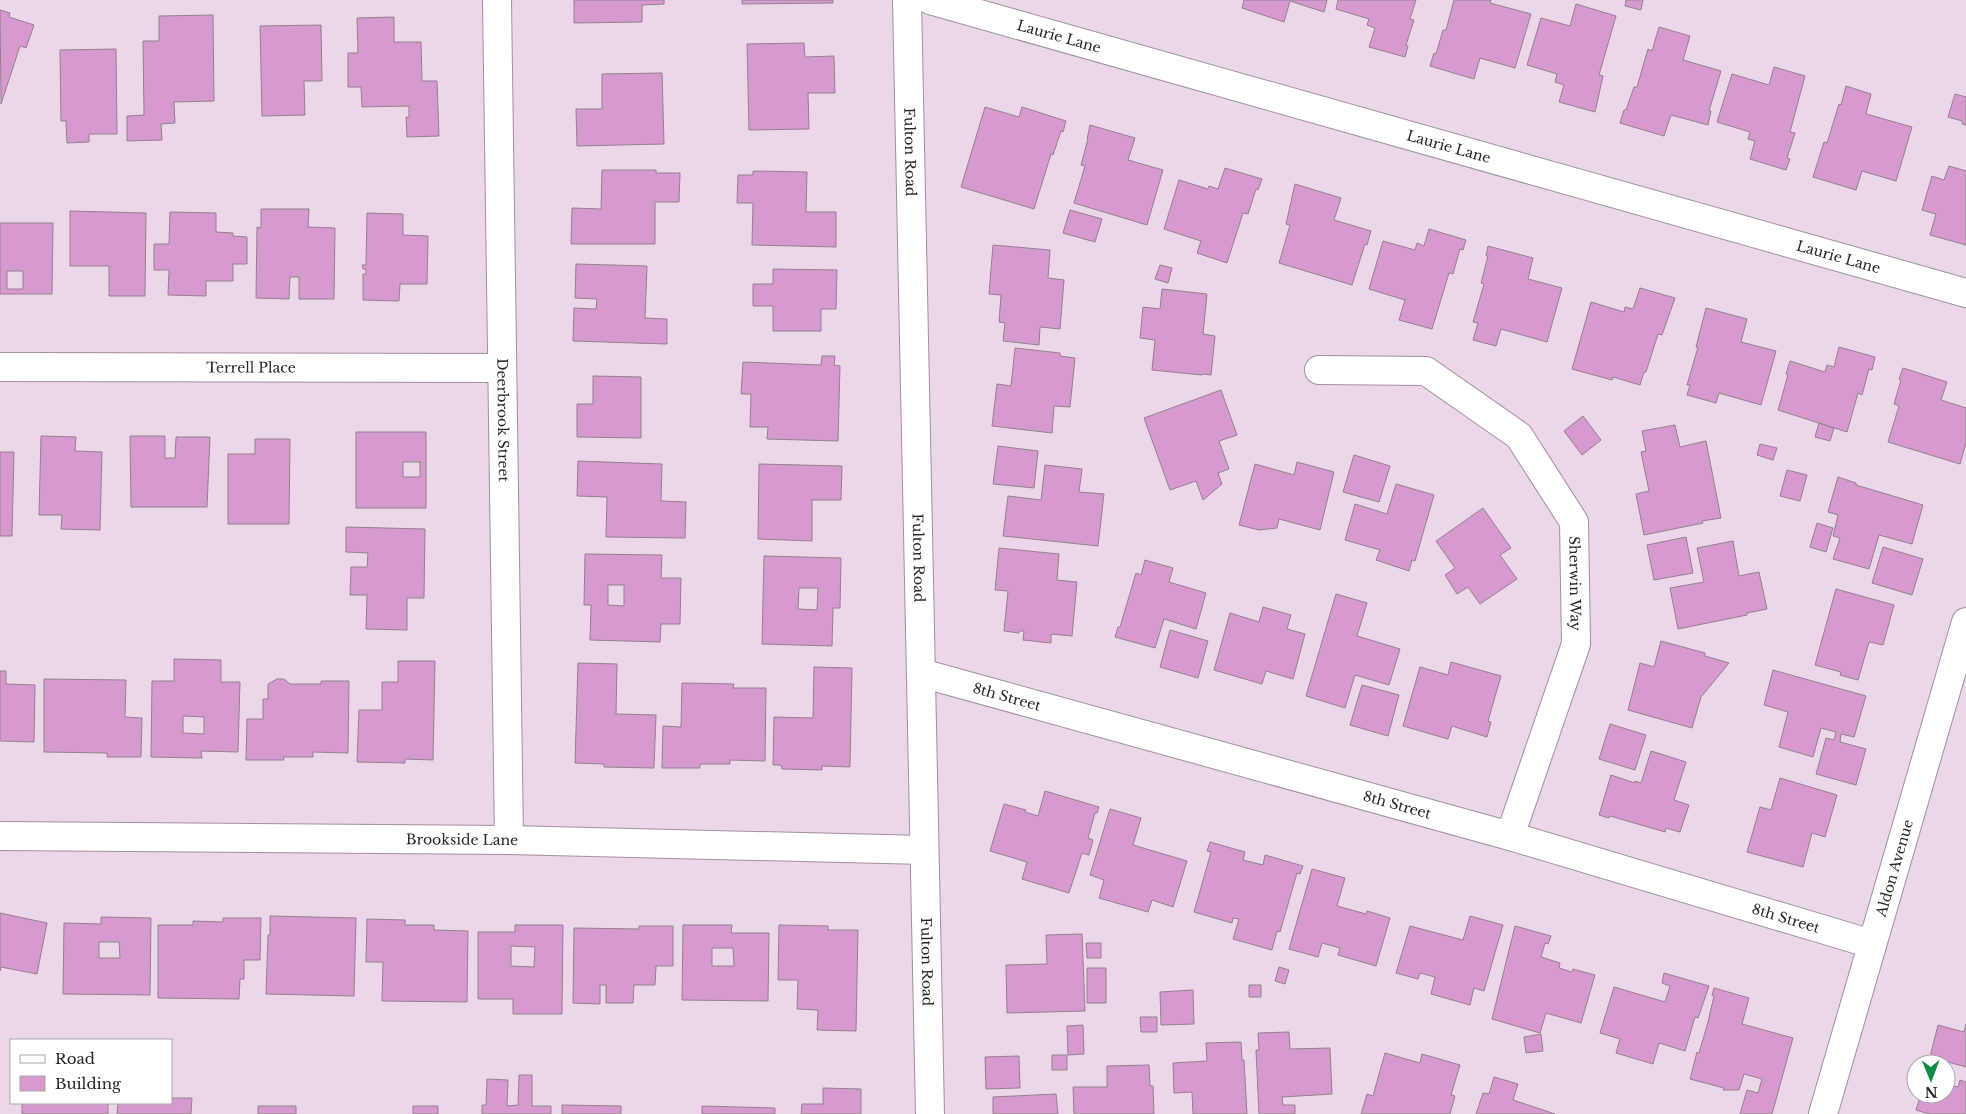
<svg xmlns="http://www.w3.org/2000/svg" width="1966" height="1114" viewBox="0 0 1966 1114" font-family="'Libre Baskerville',serif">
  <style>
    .building { fill: #d69ace; stroke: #938090; fill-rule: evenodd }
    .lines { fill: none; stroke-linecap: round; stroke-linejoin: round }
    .street-casing { stroke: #a28fa0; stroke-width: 30 }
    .street { stroke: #fff; stroke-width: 28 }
    .labels { text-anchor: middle; stroke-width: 4; stroke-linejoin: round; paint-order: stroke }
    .street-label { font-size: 14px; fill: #2c242b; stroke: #fff }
  </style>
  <rect width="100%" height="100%" fill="#ecd7e9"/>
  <path class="building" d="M574 0H664V4L642 5V22L574 23Z
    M742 0H833V3L742 4Z
    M1244 0H1327L1324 12 1290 1 1284 22 1242 8Z
    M1338 0H1416L1410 19 1414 20 1406 45 1408 46 1405 57 1369 47 1375 28 1367 25 1369 19 1336 9Z
    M1454 0H1491L1490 3 1531 14 1515 68 1480 58 1474 79 1430 66 1434 53 1436 54 1443 30H1446Z
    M1626 0H1643L1641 10 1625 6Z
    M1576 4 1616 16 1599 75 1603 76 1595 112 1559 102 1564 85 1555 82 1557 74 1527 65 1541 18 1570 26Z
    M0 10 10 13 9 17 34 25 26 48 20 46 1 104Z
    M213 15 214 101 174 102 175 123 161 124 162 140 127 141V116L144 115 143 41H159V16Z
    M394 17V42H421L422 81H437L439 136 407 137 406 117H409V106L362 107 361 87H348V53H358L357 18Z
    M321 25 322 81H304L305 115 262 116 260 26Z
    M1659 27 1690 36 1683 60 1721 71 1709 111H1711L1708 125 1671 115 1664 136 1620 123 1624 110H1626L1634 87H1637L1648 49 1652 51Z
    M804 43 805 57 834 56 835 93H808L809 129 749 130 747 44Z
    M116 49 117 134H89V142L67 143 66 121H61L60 50Z
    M1774 67 1805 76 1790 132 1795 133 1787 158 1790 159 1786 170 1750 159 1755 141 1748 139 1750 132 1717 122 1732 74 1769 85Z
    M662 73 664 144 577 146 576 109H602V74Z
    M1846 86 1871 94 1866 114 1912 127 1896 181 1862 171 1856 190 1813 177 1824 142 1827 143 1839 104 1841 105Z
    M1955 94 1966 97V125L1962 124V121L1948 117Z
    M985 107 1019 117 1022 107 1066 121 1063 132 1061 131 1053 155 1051 154 1034 209 961 187Z
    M1090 125 1135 138 1128 160 1163 170 1147 225 1074 203 1085 166 1081 165 1088 139H1087Z
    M1949 166 1966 171V245L1930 235 1936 214 1922 210 1932 176 1944 180Z
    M1225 168 1262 179 1258 190 1256 189 1248 214 1243 213 1227 263 1197 253 1201 241 1164 229 1179 180 1208 189 1209 186 1218 189Z
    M602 170H656V173H680L679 202H655V244H571L572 208 601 209Z
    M753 171 807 172 806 212H836V247L752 245 753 203H737L738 175H753Z
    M1295 184 1341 198 1334 220 1371 231 1367 245 1365 244 1352 285 1279 263 1290 225 1286 224Z
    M261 209H309L308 227 335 228 334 299H299V277H290L289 299 256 298 257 227 261 228Z
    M1070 210 1102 219 1095 242 1063 233Z
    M70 211 146 213 145 296H109V266H70Z
    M170 212 216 213V232L233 233V236L247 237V264H233V281H206V296L168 295 169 270H154V244H169Z
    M367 213 403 214V235L428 236 427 284H400L399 301 363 300V274H366V269H363L362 265H366Z
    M0 223H53L52 294H0ZM7 271H23V289H7Z
    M1429 229 1466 240 1463 250 1460 249 1453 274 1449 273 1432 329 1399 320 1405 300 1369 289 1383 241 1415 250 1417 243 1424 246Z
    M993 245 1050 250 1048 278 1064 280 1060 329 1040 327 1039 345 1003 341 1005 323 999 322 1001 295 989 294Z
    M1488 246 1533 258 1528 279 1562 288 1547 342 1501 329 1496 346 1473 340 1478 323 1473 322 1484 284 1481 283 1488 256H1486Z
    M576 264 647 266 645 318 667 319V344L573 341 574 308 596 309 597 299 575 298Z
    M1160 265 1172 268 1168 283 1155 279Z
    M773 269 837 270 836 309H821V331H773V306H753V284H773Z
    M1640 288 1675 298 1662 335 1658 334 1646 372H1644L1640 385 1613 377 1612 380 1572 369 1591 302 1624 312 1625 307 1633 309Z
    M1162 289 1207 294 1203 334 1215 336 1211 375 1203 374 1202 375 1152 370 1155 340 1140 338 1143 307 1160 309Z
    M1706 308 1747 319 1741 342 1776 351 1761 405 1719 393 1716 403 1687 395 1690 385H1687L1698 347H1696Z
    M1839 347 1875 357 1872 370 1869 369 1862 395 1858 393 1847 432 1778 410 1788 375 1786 374 1790 361 1825 372 1827 365 1834 367Z
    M1015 348 1060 353V356L1075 358 1070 407 1054 406 1052 433 992 426 997 384 1011 386Z
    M822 356H835L834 365 840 366 838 441 767 439 768 427H750L751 394H741L743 362 821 365Z
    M1903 368 1947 382 1941 400 1966 408V443L1960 464 1888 442 1899 406 1894 404 1901 380 1899 379Z
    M593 376 641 377V438L577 437V404H593Z
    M1221 390 1237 435 1219 441 1229 469 1218 473 1222 484 1203 500 1196 481 1170 490 1144 418Z
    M1583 416 1601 440 1582 455 1564 431Z
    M1819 423 1834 428 1830 441 1815 437Z
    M1675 425 1680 447 1706 441 1721 518 1702 521 1703 523 1644 535 1636 494 1649 491 1641 452 1646 451 1642 431Z
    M356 432H426V508H356ZM403 462H420V477H403Z
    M41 436 76 437 75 451 102 452 100 530 61 529 62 515H39Z
    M130 436H165V458H175L176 437H210L207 507H131Z
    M255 439H290L289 524H228V454H255Z
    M1760 444 1777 448 1773 460 1757 455Z
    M998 446 1038 451 1034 488 993 484Z
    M0 452H14L12 536H0Z
    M1354 455 1390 466 1379 502 1343 492Z
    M578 461 662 464 661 501 686 502 685 538 606 537 607 497 577 496Z
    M1297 462 1334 472 1320 530 1279 519 1277 528 1259 530 1239 525 1255 464 1294 475Z
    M759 464 842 466 841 500H812V541L758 539Z
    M1045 465 1082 469 1079 492 1104 494 1098 546 1003 536 1008 496 1041 500Z
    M1787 470 1807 475 1800 501 1780 496Z
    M1838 477 1856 483V485L1923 505 1912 544 1879 535 1869 569 1833 559 1840 538 1833 536 1838 515 1828 512Z
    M1396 484 1434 495 1415 561 1412 560 1409 571 1376 560 1380 550 1345 540 1355 504 1387 514Z
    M1483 508 1511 548 1500 555 1517 579 1480 604 1468 587 1457 594 1445 575 1455 568 1436 541Z
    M1817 523 1833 528 1826 552 1810 547Z
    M346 527 425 529 424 598H407V630L366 629 367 595H350L351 567H367L368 553 346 552Z
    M1686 537 1693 573 1654 580 1647 545Z
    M1733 541 1739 576 1759 572 1767 609 1747 613V615L1678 629 1670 588 1704 582 1697 548Z
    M1883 547 1923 559 1912 595 1872 583Z
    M999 548 1059 554 1057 580 1077 582 1072 636 1051 634V643L1023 640 1024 631H1019V633L1004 631 1008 591 995 590Z
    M585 554 662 555 661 578H681L680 624H661L660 642 590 640 591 605H584ZM608 585H624V606L608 605Z
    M764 556 841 558 840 608H833L832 646 762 644ZM799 588H818L817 610 798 609Z
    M1145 560 1173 568 1169 582 1206 593 1196 629 1164 619 1155 648 1115 637 1118 627H1120L1136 573 1141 575Z
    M1836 589 1894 605 1883 645 1869 642 1858 680 1840 675 1841 672 1815 665Z
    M1336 594 1367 603 1357 636 1400 649 1389 685 1355 675 1345 708 1306 696Z
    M1263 607 1291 615 1287 629 1305 634 1293 679 1266 671 1262 684 1214 670 1230 613 1259 622Z
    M1170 630 1208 641 1198 678 1160 667Z
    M1661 641 1705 653V656L1729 663 1701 697 1692 728 1628 710 1640 663 1654 667Z
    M174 659 221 660V682H240L238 752 201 751 202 758 151 757 152 681H174ZM183 716 204 717V734L183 733Z
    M398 661H435L433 760 405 759V763L357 762 359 710H382V682H398Z
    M1451 662 1501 676 1488 721 1491 722 1487 737 1452 726 1448 739 1403 726 1420 667 1448 675Z
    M578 663 617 664 616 714 656 715 654 768 604 767V764L575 763Z
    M814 667 852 668 850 767 822 766V770L782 769 781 765H773L774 717 813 718Z
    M1773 670 1866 696 1854 737 1841 734 1840 742 1866 749 1856 785 1816 774 1826 738 1834 740 1836 732 1821 728 1813 757 1779 747 1788 712 1764 705Z
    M0 671H6V684L35 685 34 742 0 741Z
    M44 679 126 680 125 717 142 718 141 757H107V753L44 752Z
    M277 679H284L290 684H321V681H349L348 753 313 752V757H283L284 760H246L247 719H263V699H268V684Z
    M682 683 734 684 733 688H766L765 761 730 760V764H700V768H662L663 726 681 727Z
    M1362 685 1399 695 1388 736 1350 725Z
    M1610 724 1646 735 1635 770 1599 759Z
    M1651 751 1686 762 1674 800 1689 805 1680 832 1666 828 1665 832 1610 816 1609 818 1599 815 1611 775 1635 783V781L1641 783Z
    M1780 778 1837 795 1825 837 1812 833 1803 867 1747 852 1760 807 1771 810Z
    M1045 791 1099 807 1097 813H1095L1088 838 1093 840 1089 855 1082 853 1069 893 1022 879 1027 862 990 851 1004 804 1026 810 1025 812 1038 816Z
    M1110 809 1141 818 1133 845 1187 861 1173 907 1152 900 1148 912 1099 898 1104 880 1090 875Z
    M1210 842 1245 852 1243 860 1263 865 1265 855 1303 866 1300 874 1297 873 1280 932 1277 931 1272 950 1233 939 1239 919 1233 918 1232 923 1194 912 1211 852 1207 851Z
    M1312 869 1345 878 1337 906 1366 914 1367 911 1390 918 1376 966 1338 955 1340 948 1322 943 1318 957 1289 949Z
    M0 913 47 923 37 974 1 967 0 971Z
    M270 916 356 918 354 996 266 994 268 935H270Z
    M1470 916 1503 925 1484 991 1474 988 1470 1005 1431 994 1435 977 1420 973 1418 979 1396 973 1410 926 1463 940Z
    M101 917 151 918 150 995 63 994 64 923 101 924ZM99 942H119L120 958H99Z
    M223 918H261L260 960H244V979H240L239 999 158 998V925H193V921L223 922Z
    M367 919 405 920V925H434V930L468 931 467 1002 382 1001 383 962H366Z
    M515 925H563L562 1014H513V999H478V932H515ZM511 946 535 947 534 967 511 966Z
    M683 925H732L731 933H769L768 1001 682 1000ZM712 948H733L734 966H712Z
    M779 925 828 926V930H858L856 1031 817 1030 818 1010 797 1009 798 980H778Z
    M639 926H673V966H656L655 985H634L633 1003H606V985H600V1004L573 1003 574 928 639 929Z
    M1515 926 1551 936 1548 944 1545 943 1541 957 1560 963 1559 968 1572 972 1573 969 1595 975 1581 1023 1546 1013 1540 1033 1492 1019Z
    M1082 934 1085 1011 1007 1013 1006 965 1047 964 1046 935Z
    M1086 943H1101V958H1087Z
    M1279 967 1289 970 1285 984 1275 981Z
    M1087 968H1106V1003H1087Z
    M1664 973 1709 986 1698 1018 1695 1017 1685 1051 1659 1043 1653 1064 1616 1053 1620 1039 1600 1033 1614 987 1665 1002 1670 986 1662 983Z
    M1249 985H1261V997H1249Z
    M1714 988 1749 998 1742 1024 1793 1038 1772 1114H1740L1747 1090 1758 1093 1762 1079 1744 1074 1739 1090H1723L1724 1088 1690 1079 1697 1052 1699 1053 1708 1022 1714 996 1712 995Z
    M1193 990 1194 1024 1161 1025 1160 992Z
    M1140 1017H1157V1032H1141Z
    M1966 1024V1067L1930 1057 1938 1025 1964 1032Z
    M1083 1025 1084 1054 1068 1055 1067 1026Z
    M1289 1032 1290 1049 1330 1048 1332 1094 1282 1097 1283 1105H1295V1114H1259L1256 1050H1259L1258 1033Z
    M1541 1034 1543 1051 1526 1053 1524 1037Z
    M1241 1042 1242 1060H1244L1247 1114H1193L1192 1092 1174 1093 1173 1063 1207 1061 1206 1043Z
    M1385 1053 1420 1063 1422 1054 1460 1065 1451 1095 1455 1096 1450 1114H1361L1367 1094 1373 1096Z
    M1052 1055H1067V1070H1052Z
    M1019 1056 1020 1088 986 1089 985 1057Z
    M1149 1065 1150 1086H1153L1154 1114H1074L1073 1087H1107V1066Z
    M519 1075H532V1106H551V1114H482V1105H486L487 1079 508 1080 507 1106 518 1105Z
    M1494 1077 1518 1084 1513 1100 1555 1114H1476L1483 1093 1489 1094Z
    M1960 1080 1966 1082V1114H1929L1916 1110 1921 1094H1946V1084L1958 1087Z
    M823 1088 861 1089V1114H801L802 1104H823Z
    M1056 1094 1058 1114H993V1097Z
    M171 1098H192L191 1114H117L118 1103H171Z
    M22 1103H108V1114H22Z
    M562 1105 621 1106V1114H562Z
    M258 1106H296V1114H258Z
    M413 1106H438V1114H413Z
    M702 1106 775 1108V1114H702Z"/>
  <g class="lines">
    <g class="street-casing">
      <g id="street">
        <path id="s1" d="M497 0 509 840"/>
        <path id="s2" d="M907 0 930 1114"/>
        <path id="s3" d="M930 0 1966 293"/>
        <path id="s4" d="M0 367 502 368"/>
        <path id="s5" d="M1319 370 1426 371 1519 436 1574 522 1576 644 1510 836"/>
        <path id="s6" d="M921 673 1510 836 1872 944"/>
        <path id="s7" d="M0 836 509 840 924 850"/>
        <path id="s8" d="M1823 1114 1966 622"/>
      </g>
    </g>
    <use href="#street" class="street"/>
  </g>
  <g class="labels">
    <g class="street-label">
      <text dy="5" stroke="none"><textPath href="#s3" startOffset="134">Laurie Lane</textPath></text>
      <text dy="5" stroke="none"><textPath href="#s3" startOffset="539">Laurie Lane</textPath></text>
      <text dy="5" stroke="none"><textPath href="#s2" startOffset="152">Fulton Road</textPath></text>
      <text dy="5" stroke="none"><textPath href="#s3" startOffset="944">Laurie Lane</textPath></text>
      <text dy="5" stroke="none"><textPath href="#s4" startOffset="251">Terrell Place</textPath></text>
      <text dy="5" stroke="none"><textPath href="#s1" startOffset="420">Deerbrook Street</textPath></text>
      <text dy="5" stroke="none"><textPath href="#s2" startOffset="558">Fulton Road</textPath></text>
      <text dy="5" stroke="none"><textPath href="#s5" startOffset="384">Sherwin Way</textPath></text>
      <text dy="5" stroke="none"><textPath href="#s6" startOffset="89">8th Street</textPath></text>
      <text dy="5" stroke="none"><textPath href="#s6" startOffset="494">8th Street</textPath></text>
      <text dy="5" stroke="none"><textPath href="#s7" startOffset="462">Brookside Lane</textPath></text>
      <text dy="5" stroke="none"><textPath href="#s8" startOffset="256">Aldon Avenue</textPath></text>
      <text dy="5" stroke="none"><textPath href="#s6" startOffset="899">8th Street</textPath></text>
      <text dy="5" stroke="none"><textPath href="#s2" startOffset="962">Fulton Road</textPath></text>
    </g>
  </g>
  <rect x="10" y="1039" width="162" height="65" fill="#ffffff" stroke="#aba7aa"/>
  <rect x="20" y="1055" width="25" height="8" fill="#ffffff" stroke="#aba7aa"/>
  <text x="55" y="1064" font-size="15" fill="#2c242b">Road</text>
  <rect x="20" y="1076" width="25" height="15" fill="#d69ace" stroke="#aba7aa"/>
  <text x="55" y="1089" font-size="15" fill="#2c242b">Building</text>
  <g transform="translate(1931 1079) rotate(179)"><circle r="24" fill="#ffffff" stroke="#aba7aa"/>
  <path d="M0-4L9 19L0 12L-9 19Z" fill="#108943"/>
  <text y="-8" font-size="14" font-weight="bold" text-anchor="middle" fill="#2c242b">N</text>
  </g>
</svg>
